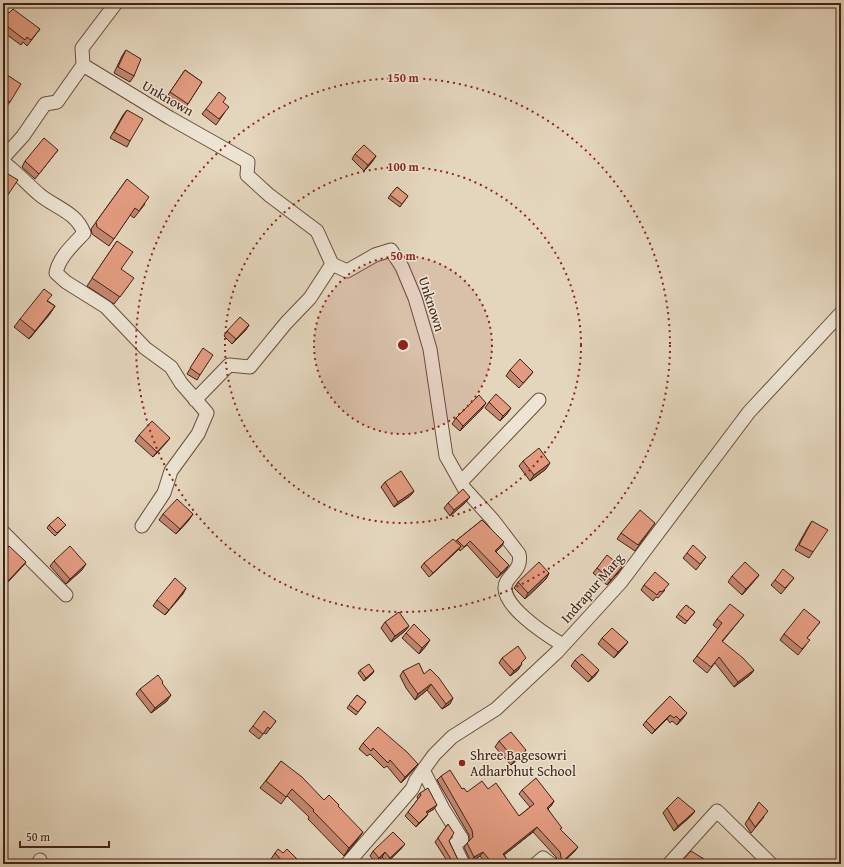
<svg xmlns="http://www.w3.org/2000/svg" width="844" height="867" viewBox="0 0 844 867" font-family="'Gentium Book Plus',serif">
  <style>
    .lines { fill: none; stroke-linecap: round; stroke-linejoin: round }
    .minor-casing { stroke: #6a4f3f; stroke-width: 15 }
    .minor { stroke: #ede4d4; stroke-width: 13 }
    .wall { fill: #c3866f; stroke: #412215 }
    .shaded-wall { fill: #9f6d5a; stroke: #412215 }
    .building { fill: #e39c81; stroke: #412215 }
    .ring { fill: none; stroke: #8f2418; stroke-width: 2; stroke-dasharray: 2 4 }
    .poi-dot { fill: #8f2418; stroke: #ede4d4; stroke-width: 1.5 }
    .labels { text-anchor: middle; stroke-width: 3; stroke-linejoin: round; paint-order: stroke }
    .street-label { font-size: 14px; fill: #412215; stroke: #ede4d4 }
    .poi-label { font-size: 14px; fill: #412215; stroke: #ede4d4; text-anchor: start }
    .centre { fill: #8f2418; stroke: #ede4d4; stroke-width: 2 }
    .ring-label { font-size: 12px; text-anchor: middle; font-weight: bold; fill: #8f2418; stroke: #ede4d4; stroke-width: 3; stroke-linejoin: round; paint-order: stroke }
  </style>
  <rect width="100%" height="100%" fill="#e4d6bd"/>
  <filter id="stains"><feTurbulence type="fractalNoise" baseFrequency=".005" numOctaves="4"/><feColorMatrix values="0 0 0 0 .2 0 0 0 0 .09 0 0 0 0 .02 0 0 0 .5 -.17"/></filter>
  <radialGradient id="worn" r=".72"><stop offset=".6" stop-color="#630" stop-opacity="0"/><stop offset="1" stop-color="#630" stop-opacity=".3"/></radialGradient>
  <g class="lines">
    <g class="minor-casing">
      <path id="minor" d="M83 65 82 48 116 3
        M3 158 23 136 45 104 57 102 83 65 170 118 248 162 247 175 269 195 317 231 332 264 347 271 375 255 391 250 402 267 415 298 430 349 446 456 464 488 493 520 519 554C522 567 513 572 507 581 494 602 548 636 563 645
        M3 162C17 172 27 184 40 195 56 208 76 212 84 233 73 245 59 257 56 273L66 282 106 307 145 348 171 367 181 383 207 413 198 434 171 471 164 493 142 526
        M195 400 229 365 250 367 286 323 310 298 332 264
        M461 482 539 400
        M3 532 66 595
        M423 770 443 809 462 839 454 845 463 864
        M38 864 40 860
        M347 864 412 789 416 780 434 755 452 737 496 709 557 652 621 582 749 412 841 313
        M536 864 543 858 551 864
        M669 864 717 811 771 864"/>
    </g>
    <use href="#minor" class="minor"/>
  </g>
  <path class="wall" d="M3 10 40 29 27 46 23 42 21 45 3 32Z
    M126 50 134 76 130 82 114 73 122 56Z
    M185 70 202 82 184 110 166 98Z
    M3 76 10 102 6 107 3 105Z
    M223 103 225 112 216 125 202 114 206 109Z
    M127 110 130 141 127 147 110 138 123 115Z
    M58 150 35 179 22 167 25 161Z
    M355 154 376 156 372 162 364 171 352 159Z
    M127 179 145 204 134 218 130 215 109 246 92 234 91 229Z
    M397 187 408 196 400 207 388 198Z
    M117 241 121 269 128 286 114 304 87 286Z
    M48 301 55 306 49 315 29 339 14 327 20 319Z
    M249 325 245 331 232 344 224 336 227 331Z
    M199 354 200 375 197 380 187 374Z
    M510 370 533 372 529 377 519 388 506 376Z
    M489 402 507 414 500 421 485 408Z
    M482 409 460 431 452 424 456 418Z
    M139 435 166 443 153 457 135 441Z
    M523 461 546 469 530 481 519 466Z
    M385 482 414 491 410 496 394 507 381 487Z
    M466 502 450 516 444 508 448 503Z
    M163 514 189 520 176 534 159 520Z
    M482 520 501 547 496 551 506 570 497 578 467 545 460 551 459 549 429 577 421 567 424 563 456 541 457 540Z
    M812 521 813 552 809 558 795 550 808 527Z
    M655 523 635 551 617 539 621 533Z
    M49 525H66L55 536 47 528Z
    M3 553 26 562 22 567 3 587Z
    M687 553 706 557 696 570 683 558Z
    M54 561 82 570 66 584 50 566Z
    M622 567 607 585 593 573 597 568Z
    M549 573 546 579 525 599 514 588 518 582Z
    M759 575 755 580 742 595 728 582 732 576Z
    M794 578 781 594 771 585 775 580Z
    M644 585 665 590 658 598 656 597 653 601 641 590Z
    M186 588 165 615 153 606 157 600Z
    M841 590V600L837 596Z
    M686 605 695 612 685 624 676 617Z
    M744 615 722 642 754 670 750 675 734 687 715 663 707 673 693 661 718 629 713 625 717 619Z
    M385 622 409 626 405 631 391 642 381 628Z
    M820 622 807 638 806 645 798 655 780 640 784 634Z
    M406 633 426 646 419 654 402 638Z
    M602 638 628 642 624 647 614 658 598 644Z
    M841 651V663L836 658Z
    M502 658 522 663 518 670 510 676 499 663Z
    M575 660 595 676 588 682 571 666Z
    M360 670 374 671 372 674 364 681 358 673Z
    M403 671 424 674 450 704 442 709 427 690 415 700 406 688 400 676Z
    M162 684 167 701 151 713 136 694 140 689Z
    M357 695 366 702 356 715 347 708Z
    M670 696 684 717 677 725 672 721 670 723 667 719 652 734 643 725 646 721Z
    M276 721 266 734 264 733 259 739 249 731 253 726Z
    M499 741 522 756 511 765 495 747Z
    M363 743 414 769 401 783 387 766 384 768 370 754 367 756 359 749Z
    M281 761 324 800 338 806 358 839 344 856 308 819 309 817 287 796 281 804 260 788Z
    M441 776 467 792 488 789 519 816 530 807 519 794 522 790 554 801 551 806 548 809 560 830 575 851 561 864H558L556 857 533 832 504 855 508 861 506 864H486L480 856 471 862 464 847 469 841V835L437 780Z
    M420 793 434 809 427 813 428 814 425 818 416 827 405 816 418 799 417 797Z
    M759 802 764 817 751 833 745 824Z
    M667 808 695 811 691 816 674 831 663 813Z
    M448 824 449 841 460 864H449L435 842Z
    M401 849 387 863 382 857 376 863 370 856 373 851Z
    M275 853 298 863 299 864H276L271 859Z"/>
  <path class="shaded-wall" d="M376 156 372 162 364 171 368 165Z
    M55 306 49 315 29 339 35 331Z
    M249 325 245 331 232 344 236 339Z
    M486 403 482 409 460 431 463 426Z
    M511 408 507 414 500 421 503 416Z
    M170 438 166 443 153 457 157 452Z
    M550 463 546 469 530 481 534 475Z
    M414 491 410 496 394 507 398 502Z
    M470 497 466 502 450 516 454 510Z
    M193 514 189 520 176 534 180 529Z
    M504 542 501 547 492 555 495 551Z
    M461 546 457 551 429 577 433 573Z
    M26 562 22 567 3 587 7 582Z
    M86 564 82 570 66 584 70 579Z
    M509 565 506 570 497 578 501 573Z
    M622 567 618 573 607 585 611 580Z
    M549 573 546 579 525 599 528 593Z
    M759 575 755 580 742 595 746 589Z
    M186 588 183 594 165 615 169 610Z
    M409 626 405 631 391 642 395 636Z
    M430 640 426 646 419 654 422 648Z
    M628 642 624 647 614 658 618 652Z
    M522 664 518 670 510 676 514 671Z
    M599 670 595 676 588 682 592 677Z
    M754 670 750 675 734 687 738 682Z
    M374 671 372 674 364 681 366 678Z
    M431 684 427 690 415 700 418 694Z
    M171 695 167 701 151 713 155 708Z
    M453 698 450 704 442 709 446 704Z
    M687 713 684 717 677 725 680 720Z
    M670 715 667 719 652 734 655 730Z
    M526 750 522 756 511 765 515 760Z
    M418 764 414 769 401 783 405 777Z
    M554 801 551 806 543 813 547 808Z
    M437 805 434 809 423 816 426 812Z
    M695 811 691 816 674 831 678 826Z
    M428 814 425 818 416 827 419 823Z
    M537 827 533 832 499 859 503 854Z
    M363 832 358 839 344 856 349 848Z
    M405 844 401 849 387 863 390 858Z
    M578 847 575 851 561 864H560Z
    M385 852 382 857 376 863 379 858Z
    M483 852 480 856 471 862 474 857Z"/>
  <path class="building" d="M13 9 40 29 31 40 27 37 25 40 3 23V10L9 13Z
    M126 50 141 59 134 76 118 67Z
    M185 70 202 82 188 104 170 92Z
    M4 73 21 84 10 102 3 97V76Z
    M219 92 226 98 223 102 229 107 219 119 206 109Z
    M127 110 143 119 130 141 114 132Z
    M44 138 58 150 39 174 25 161Z
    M364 145 376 156 368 165 355 154Z
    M3 171 18 180 5 199 3 198Z
    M127 179 149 197 139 211 135 208 114 239 97 227 96 222Z
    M397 187 408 196 402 204 390 195Z
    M117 241 133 252 121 269 134 278 120 297 92 278Z
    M44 289 52 295 47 301 55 306 35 331 20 319Z
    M240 317 249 325 236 339 227 331Z
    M203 348 213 355 200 375 190 368Z
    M520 359 533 372 523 383 510 370Z
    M496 394 511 408 503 416 489 402Z
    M479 395 486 403 463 426 456 418Z
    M152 421 170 438 157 452 139 435Z
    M539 448 550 463 534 475 523 461Z
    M401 471 414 491 398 502 385 482Z
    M463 489 470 497 454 510 448 503Z
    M177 499 193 514 180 529 163 514Z
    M640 510 655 523 638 545 621 533Z
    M58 517 66 525 57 533 49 525Z
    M482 520 504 542 495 551 509 565 501 573 470 541 464 547 457 540Z
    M812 521 828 530 813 552 799 545Z
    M453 539 461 546 433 573 424 563Z
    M693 545 706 557 700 564 687 553Z
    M9 546 26 562 7 582 3 578V553Z
    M70 546 86 564 70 579 54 561Z
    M607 555 622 567 611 580 597 568Z
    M539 562 549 573 528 593 518 582Z
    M745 562 759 575 746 589 732 576Z
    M783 569 794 578 785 588 775 580Z
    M655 572 669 584 662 592 660 591 657 595 644 585Z
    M175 578 186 588 169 610 157 600Z
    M730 604 744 615 722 641 743 658 754 670 738 682 719 657 711 667 697 656 722 623 717 619Z
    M686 605 695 612 687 621 678 614Z
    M804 609 820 622 807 638 810 640 802 649 784 634Z
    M399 612 409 626 395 636 385 622Z
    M414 624 430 640 422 648 406 633Z
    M612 628 628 642 618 652 602 638Z
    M518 646 526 658 521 663 522 664 514 671 502 658Z
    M582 654 599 670 592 677 575 660Z
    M419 663 424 674 430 669 439 678 453 698 446 704 431 684 418 694 410 683 403 671Z
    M369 664 374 671 366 678 360 670Z
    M158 675 163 682 162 683 171 695 155 708 140 689Z
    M357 695 366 702 358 712 349 705Z
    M670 696 687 713 680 720 676 716 674 718 670 715 655 730 646 721Z
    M264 711 276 721 270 729 268 727 263 734 253 726Z
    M378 727 407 752 418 764 405 777 390 760 388 763 373 748 371 751 363 743Z
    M511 732 526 750 515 760 499 741Z
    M281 761 302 777 324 800 329 795 339 805 338 806 363 832 349 848 313 811 314 810 292 789 286 797 266 781Z
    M450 770 462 789 464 788 467 792 482 781 488 789 496 783 519 816 534 804 522 790 536 778 554 801 547 808 562 828 560 829 578 847 562 862 560 852 537 827 503 854 508 861 504 864H493L483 852 474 857 467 843 473 837 472 830 441 776Z
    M428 788 437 805 426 812 428 814 419 823 408 812 421 795 420 793Z
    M678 797 695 811 678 826 667 808Z
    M759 802 768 811 755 827 749 818Z
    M448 824 454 833 449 841 460 864H454L438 838Z
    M393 832 405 844 390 858 385 852 379 858 373 851Z
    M278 849 283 853 287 849 300 862 298 863 299 864H285L275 853Z
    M691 851 712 864H681L680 863Z
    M803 861 807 864H801Z"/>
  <circle cx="403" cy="345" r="89" fill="#8f2418" fill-opacity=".12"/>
  <g class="ring">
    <circle cx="403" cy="345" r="89"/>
    <circle cx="403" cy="345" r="178"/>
    <circle cx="403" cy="345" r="267"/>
  </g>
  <circle class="poi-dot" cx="462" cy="763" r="4"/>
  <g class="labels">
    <g class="street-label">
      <text transform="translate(168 98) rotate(30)" y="5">Unknown</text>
      <text transform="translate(432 304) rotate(72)" y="5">Unknown</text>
      <text transform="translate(592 588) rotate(-49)" y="5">Indrapur Marg</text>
    </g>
    <g class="poi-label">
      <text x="470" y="760">Shree Bagesowri<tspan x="470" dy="16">Adharbhut School</tspan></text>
    </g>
  </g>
  <circle cx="403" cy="345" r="6" class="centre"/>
  <g class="ring-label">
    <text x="403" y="82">150 m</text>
    <text x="403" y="171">100 m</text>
    <text x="403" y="260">50 m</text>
  </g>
  <rect width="844" height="867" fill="none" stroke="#e4d6bd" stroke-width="16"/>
  <rect x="4" y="4" width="836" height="859" fill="none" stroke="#412215" stroke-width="2"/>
  <rect x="8" y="8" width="828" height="851" fill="none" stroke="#412215"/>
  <path d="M20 841v6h89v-6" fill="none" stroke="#412215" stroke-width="2"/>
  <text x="26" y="841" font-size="12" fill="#412215" stroke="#ede4d4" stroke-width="3" paint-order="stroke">50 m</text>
  <rect width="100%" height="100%" filter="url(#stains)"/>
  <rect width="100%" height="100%" fill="url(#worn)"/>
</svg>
